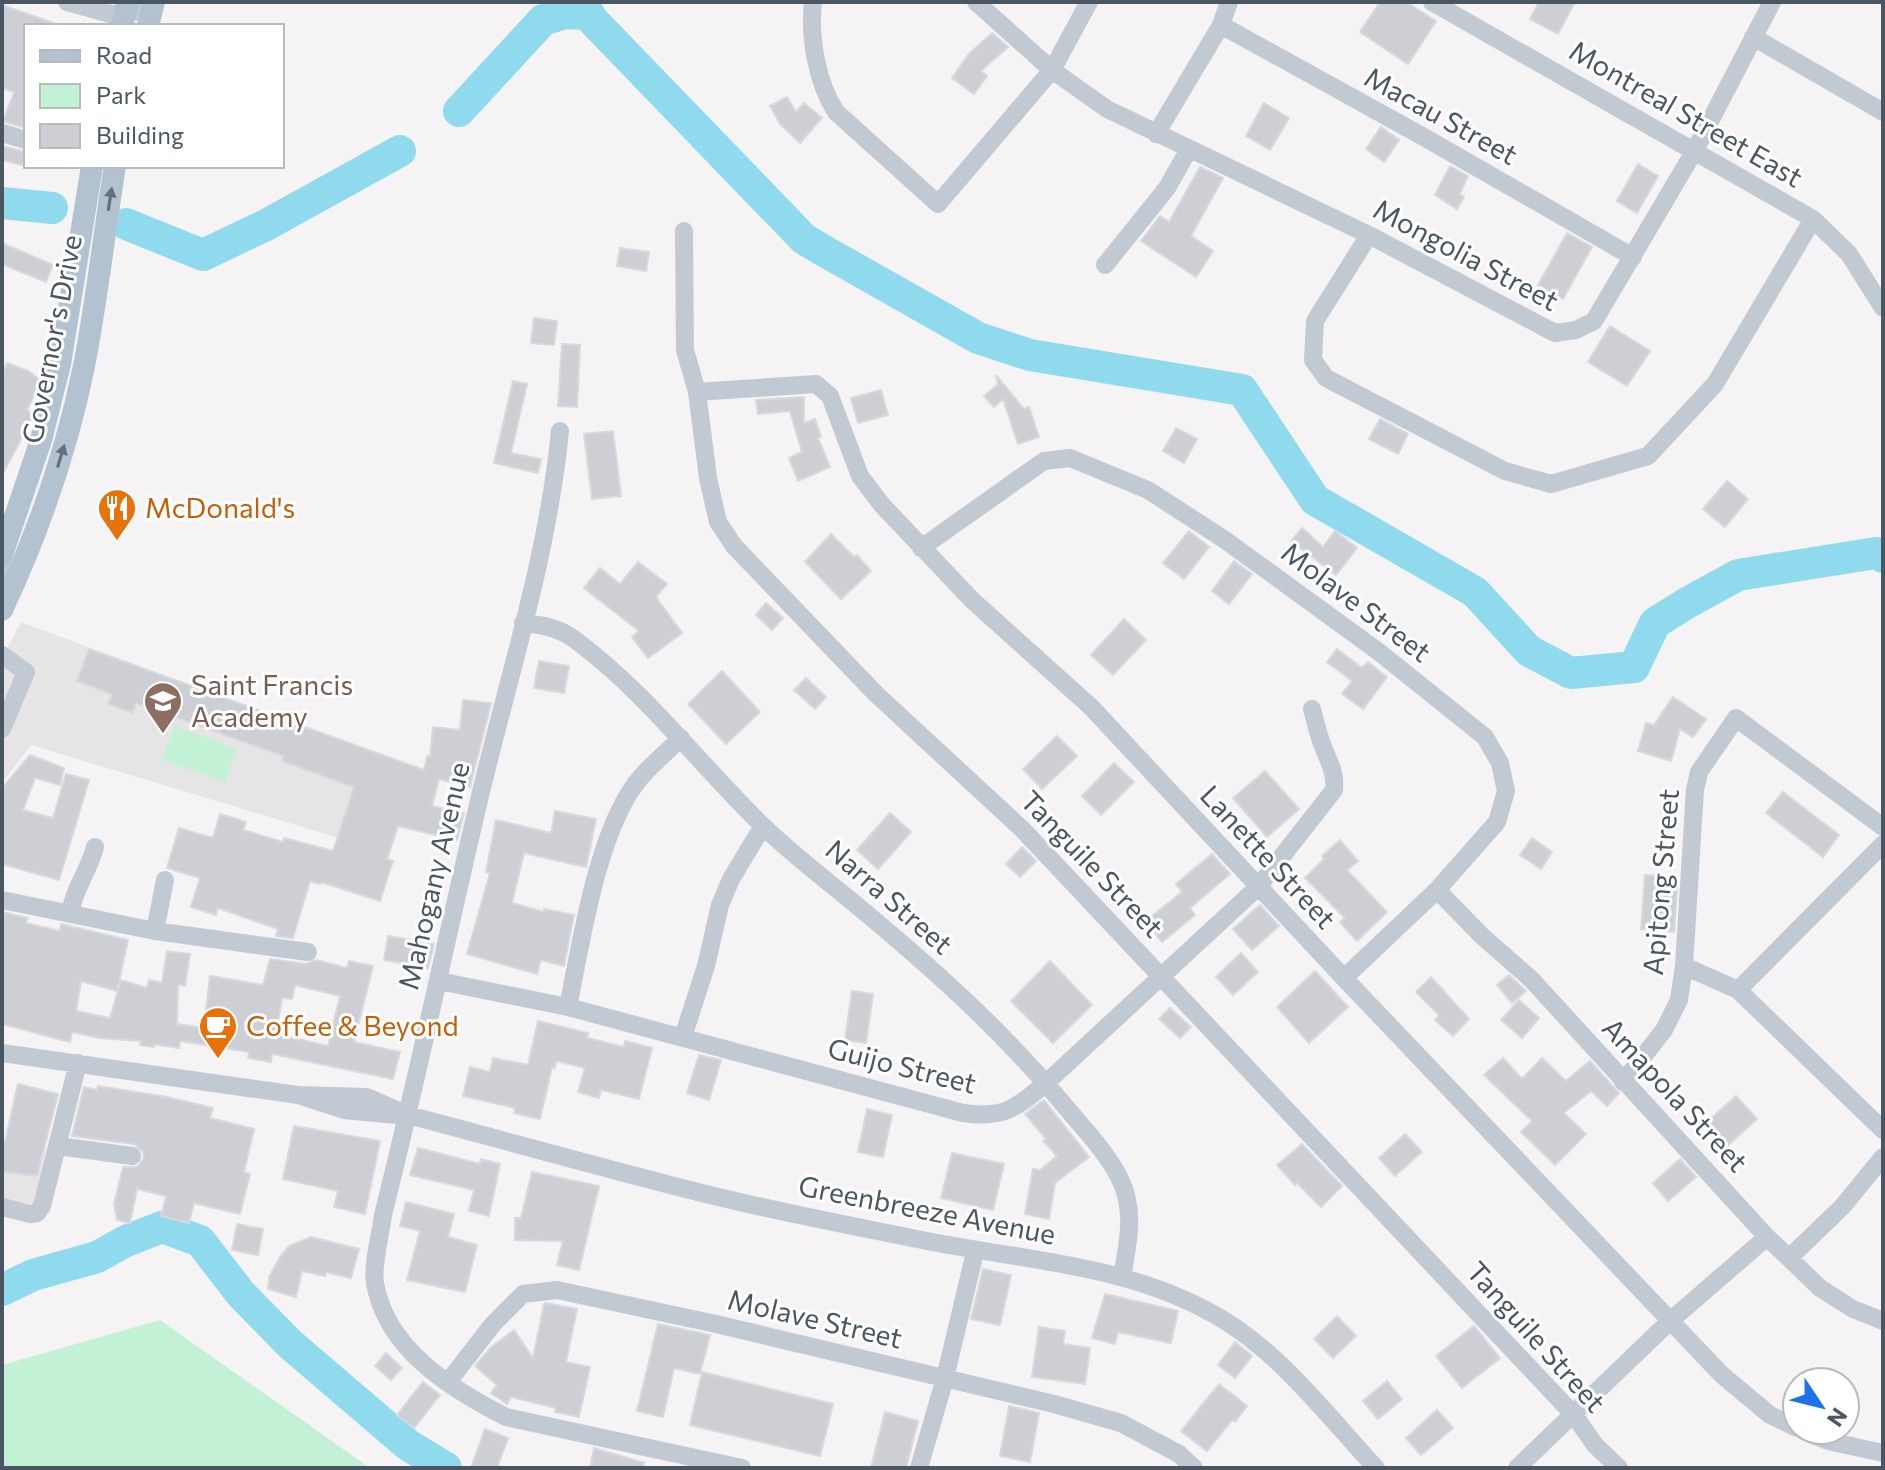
<svg xmlns="http://www.w3.org/2000/svg" width="1885" height="1470" viewBox="0 0 1885 1470" font-family="Commissioner,sans-serif">
  <style>
    .education { fill: #e6e4e5 }
    .green { fill: #c3f1d5 }
    .lines { fill: none; stroke-linecap: round; stroke-linejoin: round }
    .river { stroke: #90daee; stroke-width: 32 }
    .building { fill: #cdcfd5; stroke: #d7d9de; stroke-width: 2; fill-rule: evenodd }
    .minor { stroke: #c1cad2; stroke-width: 18 }
    .major { stroke: #b3c2d1; stroke-width: 22 }
    .oneway { fill: #64717d }
    .labels { text-anchor: middle; stroke-width: 6; stroke-linejoin: round; paint-order: stroke }
    .street-label { font-size: 28px; fill: #4a5661; stroke: #fff }
    .food-label { font-size: 28px; fill: #c56008; stroke: #fff; text-anchor: start }
    .education-label { font-size: 28px; fill: #785e54; stroke: #fff; text-anchor: start }
  </style>
  <rect width="100%" height="100%" fill="#f5f3f3"/>
  <path class="education" d="M21 622 295 724 402 816 389 853 31 745 2 783V658Z
    M2 1141 46 1150 35 1205 2 1199Z"/>
  <path class="green" d="M174 726 237 749 225 782 162 760Z
    M160 1320 370 1468H2V1365Z"/>
  <g class="lines">
    <path class="river" d="M575 2 804 239 826 252 978 338 1030 355 1242 390 1315 500 1475 592 1529 651 1571 673 1634 667 1655 623 1687 603 1738 575 1876 553 1883 557
      M459 111 543 20 565 13 589 14
      M2 203 52 208
      M126 224 203 255 266 225 400 151
      M2 1290 33 1275 97 1257 126 1241 162 1227 200 1241 241 1294 290 1344 408 1445 446 1468"/>
  </g>
  <path class="building" d="M1380 2H1406L1436 21 1408 64 1360 32Z
    M1539 2H1575L1558 34 1530 19Z
    M2 5 56 24 26 26V128L3 121 14 92 2 88Z
    M992 33 1008 47 981 71 987 76 974 94 952 78 969 54Z
    M787 97 796 112 804 103 822 118 800 143 780 124 770 106Z
    M1264 103 1289 118 1270 150 1246 136Z
    M1381 127 1399 140 1384 162 1366 149Z
    M2 146 26 152V166L2 160Z
    M1638 164 1658 176 1637 213 1617 201Z
    M1450 166 1468 176 1460 194 1464 197 1457 209 1435 195Z
    M1200 167 1223 178 1191 236 1213 251 1196 277 1141 241 1160 216 1169 222Z
    M1567 233 1592 247 1563 299 1538 285Z
    M2 243 53 265 46 282 2 264Z
    M620 248 649 252 646 271 617 266Z
    M534 318 557 321 554 345 531 343Z
    M1610 326 1650 351 1627 386 1588 362Z
    M562 344 580 345 577 407 558 406Z
    M7 363 28 371 41 380 27 410 33 413 32 419 2 475V376Z
    M996 375 1024 409 1029 407 1039 437 1018 444 1003 399 994 407 984 396 998 384Z
    M513 381 527 384 511 453 541 459 538 473 494 463Z
    M881 390 888 415 858 423 851 398Z
    M804 397V423L815 419 821 437 818 438 830 467 798 481 789 458 802 452 790 411 758 414 756 400Z
    M1380 419 1408 434 1398 454 1369 439Z
    M1176 428 1197 439 1184 463 1163 451Z
    M613 431 621 496 592 499 584 434Z
    M1727 481 1748 499 1725 527 1703 509Z
    M1302 528 1323 547 1335 531 1357 548 1336 575 1291 541Z
    M1189 531 1209 547 1184 579 1163 563Z
    M831 534 854 557 857 555 871 571 841 599 805 562Z
    M1234 561 1252 574 1229 604 1212 591Z
    M638 562 667 584 656 597 682 633 648 658 632 637 639 631 584 588 600 568 620 584Z
    M766 603 783 618 772 630 756 615Z
    M1124 619 1146 640 1113 675 1091 655Z
    M89 649 424 770 427 756H430L433 727 460 730 463 700 491 703 470 787 439 779 432 806 464 813 457 840 398 826 387 859 393 861 380 901 321 882 320 884 310 881 293 938 276 936 278 929 218 908 216 915 191 907 200 878 167 868 179 828 213 838 220 814 246 822 243 830 283 842 284 838 333 851 354 787 282 761 283 756 136 703 133 713 108 704 112 694 77 681Z
    M1337 649 1362 668 1368 662 1387 677 1363 709 1342 694 1352 681 1327 662Z
    M539 661 569 666 564 693 534 688Z
    M722 671 760 712 726 744 688 704Z
    M806 678 826 697 815 709 794 690Z
    M1673 697 1706 719 1693 737 1680 729 1671 761 1638 751 1646 723 1654 725Z
    M1057 736 1077 756 1042 789 1023 769Z
    M30 755 64 768 60 785 35 778 23 810 53 818 66 774 89 780 59 880 2 864V788Z
    M1114 763 1134 782 1101 815 1082 796Z
    M1265 771 1299 809 1267 837 1233 798Z
    M1783 792 1839 835 1823 857 1766 813Z
    M555 811 596 819 586 867 524 853 512 903 544 912V909L574 915 564 966 541 960 537 974 467 954 490 873 486 872 496 820 551 833Z
    M890 813 911 832 878 869 857 850Z
    M1532 838 1552 852 1541 869 1520 855Z
    M1340 840 1358 861 1347 870 1387 912 1357 941 1340 922 1345 918 1305 878 1324 859 1322 856Z
    M1022 847 1036 861 1020 877 1006 864Z
    M1212 854 1230 874 1190 908 1195 915 1162 942 1146 921 1182 892 1176 884Z
    M1645 875 1678 877 1674 932 1641 929Z
    M1260 905 1279 926 1252 950 1233 929Z
    M2 912 28 918 26 923 60 931 61 924 128 940 117 991 81 981 76 1011 110 1018 121 980 147 988 149 980 162 983 167 951 190 954 185 986 178 984 177 1024 204 1028 210 976 263 985 270 959 306 964 316 960 347 968 349 961 373 966 354 1042 400 1052 393 1079 272 1054 271 1062 248 1058 249 1052 180 1041 179 1048 154 1044V1047L140 1045 141 1041 99 1038 72 1032 70 1042 2 1024ZM295 985 340 996 328 1046 276 1034 282 998 292 999Z
    M388 936 434 944 428 968 384 960Z
    M1241 953 1258 972 1233 995 1216 977Z
    M1050 961 1092 1005 1053 1043 1011 1001Z
    M1315 971 1348 1007 1309 1043 1277 1007Z
    M1509 975 1526 991 1512 1003 1497 985Z
    M1431 977 1469 1019 1453 1036 1435 1020 1439 1015 1416 992Z
    M852 991 873 994 866 1043 845 1040Z
    M1519 1000 1539 1018 1522 1038 1501 1020Z
    M1170 1008 1191 1027 1180 1038 1159 1019Z
    M538 1021 588 1033 587 1038 624 1047 625 1041 652 1048 639 1099 601 1090 599 1098 578 1092 585 1068 556 1061 555 1068 552 1067 540 1119 514 1113 515 1108 463 1096 470 1067 490 1072 493 1058 528 1065Z
    M699 1055 721 1060 709 1100 687 1093Z
    M1503 1058 1522 1079 1542 1058 1566 1081 1590 1061 1619 1093 1607 1106 1591 1091 1564 1113 1586 1134 1555 1165 1521 1132 1532 1121 1484 1075Z
    M18 1084 58 1094 37 1176 2 1172V1141L5 1142Z
    M98 1086 167 1097 213 1108 210 1118 254 1129 244 1172 250 1174 240 1214 194 1203 189 1223 161 1216 166 1196 137 1189 130 1223 117 1220 114 1204 123 1167H137L144 1158 143 1152 134 1144 72 1136 84 1087 97 1090Z
    M1736 1096 1757 1119 1725 1148 1704 1125Z
    M1044 1100 1089 1157 1055 1183 1049 1219 1025 1214 1033 1169 1040 1170 1057 1156 1043 1141 1046 1139 1025 1114Z
    M867 1109 892 1115 883 1157 858 1152Z
    M294 1126 380 1141 365 1214 334 1207 338 1191 283 1179Z
    M1405 1134 1422 1152 1395 1176 1379 1158Z
    M1302 1144 1342 1186 1321 1207 1297 1183 1295 1185 1277 1165Z
    M418 1148 480 1164 481 1159 500 1164 489 1216 469 1211 474 1190 410 1175Z
    M952 1153 1004 1164 993 1210 941 1198Z
    M1680 1159 1696 1177 1668 1201 1653 1183Z
    M532 1172 599 1186 579 1270 557 1265 563 1241 515 1240V1218H521Z
    M406 1202 454 1214 448 1237 477 1245 465 1292 407 1280 420 1231 400 1226Z
    M237 1224 263 1229 258 1255 232 1250Z
    M311 1237 359 1249 351 1278 326 1272 325 1276 302 1271 296 1297 268 1289 269 1277 280 1257 289 1246Z
    M983 1269 1011 1275 1000 1325 971 1319Z
    M1105 1294 1178 1311 1171 1343 1118 1332 1115 1344 1092 1338Z
    M546 1303 577 1309 566 1362 590 1367 579 1417 555 1412 556 1408 511 1397 507 1404 491 1393 497 1385 475 1366 491 1347 514 1330 533 1358 544 1304Z
    M1337 1316 1356 1336 1333 1358 1314 1339Z
    M658 1324 710 1335 700 1374 674 1368 663 1417 637 1411Z
    M1474 1326 1500 1358 1462 1388 1436 1356Z
    M1039 1327 1065 1331 1063 1344 1090 1348 1085 1384 1032 1377Z
    M1235 1342 1252 1356 1235 1378 1218 1365Z
    M386 1353 402 1368 391 1380 375 1366Z
    M702 1372 833 1404 820 1456 690 1425Z
    M1387 1381 1402 1399 1378 1419 1363 1401Z
    M423 1382 440 1395 414 1428 397 1415Z
    M1219 1384 1247 1406 1235 1422 1232 1420 1207 1451 1181 1431Z
    M1009 1406 1039 1413 1030 1462 1000 1456Z
    M1437 1410 1453 1428 1421 1455 1406 1438Z
    M885 1412 918 1421 906 1468H871Z
    M485 1429 508 1438 497 1468H471Z
    M594 1448 644 1463 643 1468H590Z"/>
  <g class="lines">
    <path class="minor" d="M67 2 114 15 126 9 151 15
      M813 2C809 37 817 83 836 112L938 204 1052 70 1089 2
      M976 2 1052 70 1107 109 1369 235 1555 333 1576 330 1594 321 1695 150 1772 2
      M1432 2 1813 219 1849 254 1883 308
      M1221 25 1422 136 1633 257
      M1753 37 1883 112
      M2 133 26 140
      M1156 134 1221 25 1229 2
      M684 231 685 350 697 392 708 478 718 522 734 546 876 694 1022 829 1574 1415 1595 1445 1619 1468
      M1369 235 1315 321 1313 360 1326 378 1505 471 1551 484 1648 456 1715 384 1813 219
      M1105 265 1167 188 1189 149
      M697 392 816 384 830 396 860 476 882 505 972 600 1091 707 1344 978 1722 1375 1770 1415 1797 1428
      M560 431C548 555 509 675 480 796 447 935 418 1076 383 1215 381 1233 372 1265 375 1283 386 1349 451 1389 506 1417L742 1468
      M921 548 1044 461 1070 458 1148 490 1225 540 1379 652 1485 737 1500 763 1506 791 1497 822 1437 890 1344 978
      M2 569 18 575
      M523 623C542 625 557 627 574 639 646 692 699 764 763 826 797 859 837 888 873 919 941 976 1007 1036 1064 1105 1083 1128 1105 1150 1119 1177 1136 1209 1128 1243 1122 1277
      M2 655 26 672 2 729
      M1437 890 1482 936 1531 979 1767 1237 1820 1288 1853 1309 1883 1321
      M2 900 155 931 308 952
      M70 914C73 890 89 871 95 847
      M155 931 165 880
      M1684 966 1738 990 1883 1130
      M439 981 568 1007 963 1113C1004 1119 1016 1108 1046 1083L1258 887 1334 790C1336 770 1327 759 1321 741 1317 730 1315 720 1312 709
      M1738 990 1883 844
      M568 1007C581 943 598 826 641 777 653 763 668 751 681 738
      M683 1037 706 966 720 905 731 879 763 826
      M2 1053 298 1095 344 1110 397 1115
      M1623 1082 1664 1030 1679 1000 1684 966 1695 790 1699 772 1736 718 1883 827
      M298 1095 367 1097 408 1115C507 1141 606 1169 706 1194 774 1211 843 1224 912 1238 1010 1259 1114 1262 1204 1309 1274 1344 1324 1412 1376 1468
      M58 1146 132 1156
      M2 1207 30 1214 37 1213 42 1206 78 1063
      M1790 1257 1842 1207 1883 1157
      M448 1382 493 1324 523 1294 557 1290 716 1324 1054 1404 1121 1423 1179 1454 1194 1468
      M1802 1430 1828 1441 1883 1453
      M919 1468 945 1378 975 1252
      M1517 1468 1670 1321 1767 1237"/>
    <path class="major" d="M122 26 128 2
      M148 26 154 2
      M2 555 41 440 60 364 92 166
      M2 610C38 533 67 450 84 366 97 300 104 233 115 166"/>
  </g>
  <defs><path id="oneway-solid" d="M-6-.8H1V-3.2L6.5 0L1 3.2V.8H-6Z" transform="scale(2)"/></defs>
  <g class="oneway">
    <use href="#oneway-solid" transform="translate(110 199) rotate(-81)"/>
    <use href="#oneway-solid" transform="translate(61 456) rotate(-73)"/>
  </g>
  <defs>
    <g id="restaurant-pin" transform="scale(2)"><path d="M0 17L-7.5 6A9.5 9.5 0 1 1 7.5 6Z" fill="#e8710a" stroke="#fff"/><path d="M-5-6h1v4h1v-4h1v4h1v-4h1v5L-1.5 .5V6h-2V.5L-5-1ZM5-6V6H3V1.5H1.5Q1.5-4 5-6Z" fill="#fff"/></g>
    <g id="school-pin" transform="scale(2)"><path d="M0 17L-7.5 6A9.5 9.5 0 1 1 7.5 6Z" fill="#8d6e63" stroke="#fff"/><path d="M0-5L7-2L0 1L-7-2ZM-4 1L0 2.5L4 1V4Q0 6-4 4Z" fill="#fff"/></g>
    <g id="cafe-pin" transform="scale(2)"><path d="M0 17L-7.5 6A9.5 9.5 0 1 1 7.5 6Z" fill="#e8710a" stroke="#fff"/><path d="M-5.5-4.5H6V0H3Q3 3.5 0 3.5H-2.5Q-5.5 3.5-5.5 0ZM3-3.2v2h1.7v-2ZM-6 4.5H4V6H-6Z" fill="#fff"/></g>
  </defs>
  <g fill-rule="evenodd">
    <use href="#restaurant-pin" x="117" y="508"/>
    <use href="#school-pin" x="163" y="701"/>
    <use href="#cafe-pin" x="218" y="1026"/>
  </g>
  <g class="labels">
    <g class="street-label">
      <text transform="translate(1686 114) rotate(30)" y="10">Montreal Street East</text>
      <text transform="translate(1441 116) rotate(29)" y="10">Macau Street</text>
      <text transform="translate(1466 255) rotate(28)" y="10">Mongolia Street</text>
      <text transform="translate(52 339) rotate(-79)" y="10">Governor's Drive</text>
      <text transform="translate(1356 602) rotate(37)" y="10">Molave Street</text>
      <text transform="translate(1268 857) rotate(47)" y="10">Lanette Street</text>
      <text transform="translate(1092 864) rotate(46)" y="10">Tanguile Street</text>
      <text transform="translate(434 876) rotate(-77)" y="10">Mahogany Avenue</text>
      <text transform="translate(1661 882) rotate(-85)" y="10">Apitong Street</text>
      <text transform="translate(889 897) rotate(41)" y="10">Narra Street</text>
      <text transform="translate(902 1066) rotate(14)" y="10">Guijo Street</text>
      <text transform="translate(1675 1095) rotate(47)" y="10">Amapola Street</text>
      <text transform="translate(927 1210) rotate(11)" y="10">Greenbreeze Avenue</text>
      <text transform="translate(815 1319) rotate(13)" y="10">Molave Street</text>
      <text transform="translate(1536 1337) rotate(48)" y="10">Tanguile Street</text>
    </g>
    <g class="food-label">
      <text x="145" y="518">McDonald's</text>
      <text x="246" y="1036">Coffee &amp; Beyond</text>
    </g>
    <g class="education-label">
      <text x="191" y="695">Saint Francis<tspan x="191" dy="32">Academy</tspan></text>
    </g>
  </g>
  <rect width="1885" height="1470" fill="none" stroke="#4a5661" stroke-width="8"/>
  <rect x="24" y="24" width="260" height="144" fill="#ffffff" stroke="#b7bbc0" stroke-width="2"/>
  <rect x="40" y="50" width="40" height="12" fill="#b3c2d1" stroke="#b7bbc0" stroke-width="2"/>
  <text x="96" y="64" font-size="24" fill="#4a5661">Road</text>
  <rect x="40" y="84" width="40" height="24" fill="#c3f1d5" stroke="#b7bbc0" stroke-width="2"/>
  <text x="96" y="104" font-size="24" fill="#4a5661">Park</text>
  <rect x="40" y="124" width="40" height="24" fill="#cdcfd5" stroke="#b7bbc0" stroke-width="2"/>
  <text x="96" y="144" font-size="24" fill="#4a5661">Building</text>
  <g transform="translate(1821 1406) rotate(125)"><circle r="38" fill="#ffffff" stroke="#b7bbc0" stroke-width="2"/>
  <path d="M0-6L14 30L0 20L-14 30Z" fill="#1a73e8"/>
  <text y="-12" font-size="22" font-weight="bold" text-anchor="middle" fill="#4a5661">N</text>
  </g>
</svg>
